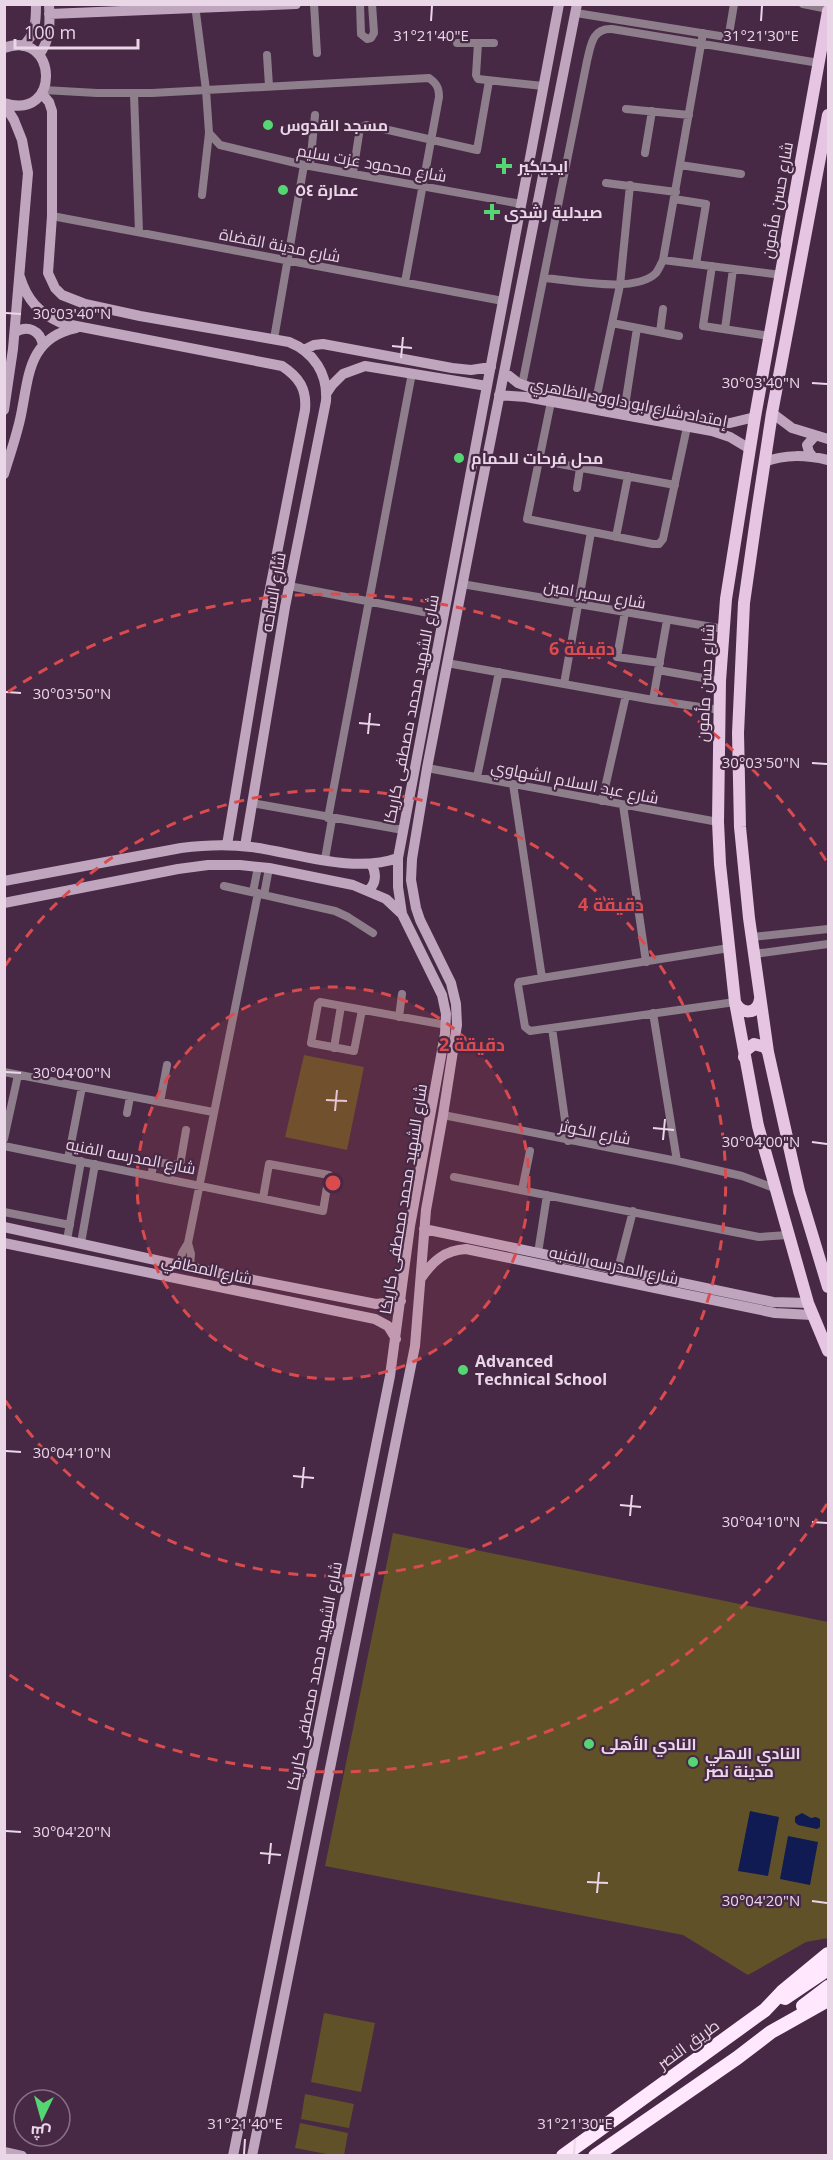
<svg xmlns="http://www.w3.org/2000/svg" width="833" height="2160" viewBox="0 0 833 2160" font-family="'Open Sans',Cairo,sans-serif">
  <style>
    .green { fill: #615129 }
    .water { fill: #0f1b52 }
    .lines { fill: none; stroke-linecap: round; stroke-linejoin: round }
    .street { stroke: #8e7e8c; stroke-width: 8 }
    .secondary { stroke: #bfa6be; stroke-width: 10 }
    .primary { stroke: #e6c5e3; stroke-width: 12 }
    .highway { stroke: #ffe7fd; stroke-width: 14 }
    .ticks { fill: none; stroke: #e9d6e7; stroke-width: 2 }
    .ring { fill: none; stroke: #da4b4e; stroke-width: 3; stroke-dasharray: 10 8 }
    .poi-dot { fill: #55d672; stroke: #472946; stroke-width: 2 }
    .labels { text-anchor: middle; stroke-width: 4.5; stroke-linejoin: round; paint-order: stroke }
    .poi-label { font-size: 16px; font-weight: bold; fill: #e9d6e7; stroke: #472946; text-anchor: start }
    .street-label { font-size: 16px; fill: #e9d6e7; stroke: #472946 }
    .ticks-label { font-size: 15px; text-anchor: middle; fill: #e9d6e7; stroke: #472946; stroke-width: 4.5; stroke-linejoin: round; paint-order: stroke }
    .centre { fill: #da4b4e; stroke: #472946; stroke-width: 3 }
    .ring-label { font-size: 18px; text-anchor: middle; font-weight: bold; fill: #da4b4e; stroke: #472946; stroke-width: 4.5; stroke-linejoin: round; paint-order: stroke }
  </style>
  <rect width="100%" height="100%" fill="#472946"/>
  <path class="green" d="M304 1055 364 1067 347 1150 285 1137Z
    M393 1533 828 1622V1938L806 1942 748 1975 683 1935 325 1866Z
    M324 2013 375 2023 361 2092 311 2082Z
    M305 2094 354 2104 349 2128 301 2119Z
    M300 2123 348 2133 344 2155H332L295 2148Z"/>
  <path class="water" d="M750 1811 779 1817 768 1876 738 1871Z
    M802 1813 811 1818 816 1817 820 1819V1827L817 1829 798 1825 795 1822V1817Z
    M788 1836 818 1842 810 1885 780 1879Z"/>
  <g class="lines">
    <path class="street" d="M314 4 317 53
      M360 4 361 34 367 39 371 38 374 33 372 4
      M803 4 828 9
      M195 5 206 90 209 133 220 145 304 165 521 204
      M576 13 726 37 729 34 734 4
      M457 43H494
      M478 43 476 75 478 79 543 86
      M267 55 269 86
      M44 90 97 93H152L429 78C436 83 439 87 439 97L405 282
      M134 94 139 232
      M626 109 689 115
      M645 153 652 111
      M680 165 741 174
      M310 166 315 115
      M353 173 360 128 366 125 477 150 489 81
      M606 183 676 192
      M202 195 209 133
      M674 199 706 204 696 264
      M52 216 503 301
      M663 260 781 275
      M712 266 703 326 770 336
      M544 278C572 280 635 294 656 273 659 269 661 264 663 260L703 33
      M612 323 679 336
      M725 329 733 269
      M660 332 663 309
      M274 339 304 165
      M522 385 587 61C591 45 592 28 612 29L819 63
      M596 400 620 285 630 185
      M551 402 527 519 653 544H659L663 539 687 427
      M625 406 637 328
      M538 460 675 485
      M577 488 580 468
      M616 537 628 476
      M462 584 724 629
      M289 586 444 616
      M625 612 617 657 660 663
      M447 663 653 700 720 710
      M658 670 720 681
      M564 684 591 532
      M653 700 667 620
      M427 768 718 822
      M477 777 499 672
      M513 784 542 978
      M602 801 626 695
      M252 803 403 830
      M623 805 646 962
      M328 818 412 373
      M325 859 332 819
      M224 886 335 911 348 917 373 933
      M253 892 258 867
      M264 895 269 868
      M752 937 828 929
      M729 948 542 978 519 982 518 985 525 1027 530 1031 735 1002
      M754 954 828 944
      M362 1010 354 1051 311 1043 318 1004 320 1002 446 1025
      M653 1013 677 1161
      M399 1017 402 994
      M552 1028 568 1141
      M334 1048 341 1006
      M4 1072 213 1112
      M160 1102 167 1065
      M127 1113 130 1097
      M443 1115 677 1161 742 1176 774 1188
      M4 1139 18 1075
      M4 1146 323 1211 329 1175 269 1164 263 1198
      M68 1159 82 1087
      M151 1176 154 1162 180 1165 186 1130
      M454 1177 759 1237 788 1235
      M522 1190 530 1151
      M4 1212 70 1225
      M67 1240 81 1161
      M81 1243 95 1164
      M188 1243 191 1254 190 1267
      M538 1253 547 1195
      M179 1265 182 1253 188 1243 258 893
      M618 1269 633 1211"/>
    <path class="secondary" d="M49 14 296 4
      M23 46C36 34 36 21 36 4
      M4 48C58 28 62 122 4 103
      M39 55C51 39 50 23 49 4
      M42 94 49 102 52 111V216L48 273 55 288 62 295 85 304 140 316 289 342C314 352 328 374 326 401L285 607 245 846
      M4 104 14 120 22 140 28 173 13 349 4 410
      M20 277C27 300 39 313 61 323L282 366C299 377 307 389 305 410L267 604 227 845
      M15 332C28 325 40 330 43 345
      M304 350 314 345 323 344 452 368 471 370 491 367
      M504 372 518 383 529 387 717 423H730L755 417
      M326 394 332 385 343 374 365 366 487 386
      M499 395 526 397 712 431 730 437 750 449
      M772 413 792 428 828 439
      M813 457 809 452 807 445 815 436
      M764 462C786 454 806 455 828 460
      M4 474C10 454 17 435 21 415 29 376 28 338 76 328
      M4 881 181 848C204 845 228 844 251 847 297 853 353 874 398 858
      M369 890C376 883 377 873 371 864
      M4 903 178 869 208 865H240L269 868 353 885 386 899 402 914
      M4 1227 183 1266 376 1304 401 1301
      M424 1229 773 1302 808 1303
      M4 1243 375 1319 388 1326 396 1339
      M421 1278C433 1261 445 1250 466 1249L775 1313 812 1315
      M4 2152 22 2156
      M233 2156 390 1376 410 1226 445 1034 446 1014 442 995 402 914 398 887V858L559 4
      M252 2156 415 1346 426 1210 443 1115 457 1025 456 1004 451 983 420 920 416 908 411 880 412 859 427 768 477 509 577 4"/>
    <path class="primary" d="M828 11 755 417 726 599 720 681 718 822 720 864 735 1002 758 1126 808 1303 828 1351
      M828 115 772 413 757 512 744 603 738 733 740 827 749 918 768 1052 799 1191 828 1287
      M735 1002C741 1015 758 1015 760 999
      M744 1057 745 1051 754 1044 765 1047 768 1052"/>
    <path class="highway" d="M785 1998 828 1969
      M803 2006 828 1987
      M563 2156 765 2010 782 1992 828 1954
      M595 2156 737 2058 771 2032 828 2000"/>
  </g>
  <path class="ticks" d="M431 21 432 6M761 21 762 6M6 313 21 314M392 346 412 348M401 358 403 337M812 383 827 384M6 692 21 693M359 723 380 725M368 734 370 713M812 763 827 764M6 1072 21 1073M326 1100 347 1101M335 1111 337 1090M653 1128 674 1130M663 1140 665 1119M812 1142 827 1144M6 1451 21 1452M293 1476 314 1478M302 1488 304 1467M620 1505 641 1507M630 1516 632 1495M812 1522 827 1523M6 1831 21 1832M260 1853 281 1855M269 1864 271 1843M587 1882 608 1883M597 1893 599 1872M812 1901 827 1903M244 2154 245 2139M574 2154 575 2139"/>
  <circle cx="333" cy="1183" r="196" fill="#da4b4e" fill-opacity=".12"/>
  <g class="ring">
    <circle cx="333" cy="1183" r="196"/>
    <path d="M5 966A393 393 0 1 1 5 1400"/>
    <path d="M827 1504A589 589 0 0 1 8 1674M8 692A589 589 0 0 1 827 862"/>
  </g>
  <g class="poi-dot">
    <circle cx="268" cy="125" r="6"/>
    <path d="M501 157h6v6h6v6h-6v6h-6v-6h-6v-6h6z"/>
    <circle cx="283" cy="190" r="6"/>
    <path d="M489 203h6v6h6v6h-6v6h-6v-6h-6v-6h6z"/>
    <circle cx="459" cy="458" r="6"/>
    <circle cx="463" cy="1370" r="6"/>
    <circle cx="589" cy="1744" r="6"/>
    <circle cx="693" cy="1762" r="6"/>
  </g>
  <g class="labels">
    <g class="poi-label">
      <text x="280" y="131">مسجد القدوس</text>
      <text x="518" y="172">ايجيكير</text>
      <text x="295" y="196">عمارة ٥٤</text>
      <text x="504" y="218">صيدلية رشدى</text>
      <text x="471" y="464">محل فرحات للحمام</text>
      <text x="475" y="1367">Advanced<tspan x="475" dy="18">Technical School</tspan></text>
      <text x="601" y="1750">النادي الأهلى</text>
      <text x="705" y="1759">النادي الاهلي<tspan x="705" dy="18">مدينة نصر</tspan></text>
    </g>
    <g class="street-label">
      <text transform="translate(372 163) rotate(10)" y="6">شارع محمود عزت سليم</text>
      <text transform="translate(777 200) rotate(-80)" y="6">شارع حسن مأمون</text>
      <text transform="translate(280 245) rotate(11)" y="6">شارع مدينة القضاة</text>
      <text transform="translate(629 402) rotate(11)" y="6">إمتداد شارع ابو داوود الظاهري</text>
      <text transform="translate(273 592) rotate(-80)" y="6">شارع الساحه</text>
      <text transform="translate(595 594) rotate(10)" y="6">شارع سمير امين</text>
      <text transform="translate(705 683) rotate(-87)" y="6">شارع حسن مأمون</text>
      <text transform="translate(411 709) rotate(-79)" y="6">شارع الشهيد محمد مصطفى كاريكا</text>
      <text transform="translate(575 782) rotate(11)" y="6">شارع عبد السلام الشهاوي</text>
      <text transform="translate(595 1132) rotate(11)" y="6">شارع الكوثر</text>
      <text transform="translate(131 1156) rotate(11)" y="6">شارع المدرسه الفنيه</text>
      <text transform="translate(403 1199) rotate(-81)" y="6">شارع الشهيد محمد مصطفى كاريكا</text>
      <text transform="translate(614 1265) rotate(12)" y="6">شارع المدرسه الفنيه</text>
      <text transform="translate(207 1269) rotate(12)" y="6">شارع المطافي</text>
      <text transform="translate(314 1676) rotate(-79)" y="6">شارع الشهيد محمد مصطفى كاريكا</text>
      <text transform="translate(688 2044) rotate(-36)" y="6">طريق النصر</text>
    </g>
  </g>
  <g class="ticks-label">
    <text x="431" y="41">31°21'40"E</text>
    <text x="761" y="41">31°21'30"E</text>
    <text x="72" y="319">30°03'40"N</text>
    <text x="761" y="388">30°03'40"N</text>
    <text x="72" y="699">30°03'50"N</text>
    <text x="761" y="768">30°03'50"N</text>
    <text x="72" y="1078">30°04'00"N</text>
    <text x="761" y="1147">30°04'00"N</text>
    <text x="72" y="1458">30°04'10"N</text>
    <text x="761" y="1527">30°04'10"N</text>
    <text x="72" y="1837">30°04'20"N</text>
    <text x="761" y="1906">30°04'20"N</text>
    <text x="245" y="2129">31°21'40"E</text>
    <text x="575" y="2129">31°21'30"E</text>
  </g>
  <circle cx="333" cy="1183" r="9" class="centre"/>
  <g class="ring-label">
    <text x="582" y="655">6 دقيقة</text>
    <text x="611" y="911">4 دقيقة</text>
    <text x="472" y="1051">2 دقيقة</text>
  </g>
  <rect width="833" height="2160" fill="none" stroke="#e9d6e7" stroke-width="12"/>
  <g transform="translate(42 2118) rotate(185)"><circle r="28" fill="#472946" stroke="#886e86" stroke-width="1.5"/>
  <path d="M0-4.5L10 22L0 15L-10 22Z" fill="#55d672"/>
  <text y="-9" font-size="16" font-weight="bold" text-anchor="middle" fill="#e9d6e7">ش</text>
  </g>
  <path d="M15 39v9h123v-9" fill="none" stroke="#e9d6e7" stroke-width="3"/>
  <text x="24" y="39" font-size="18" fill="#e9d6e7" stroke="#472946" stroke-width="4.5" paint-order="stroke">100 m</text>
</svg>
